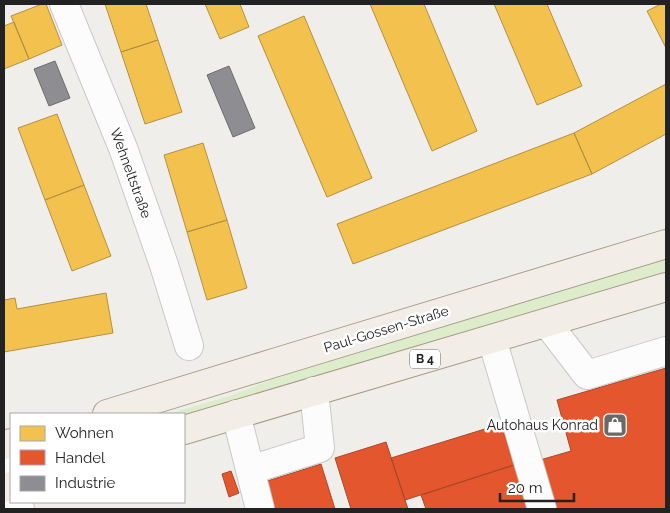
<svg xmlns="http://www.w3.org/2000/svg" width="670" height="513" viewBox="0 0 670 513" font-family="Raleway,sans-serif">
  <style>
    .grass { fill: #ddeccb }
    .homes { fill: #f2c14e; stroke: #b49141 }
    .shops { fill: #e4572e; stroke: #aa472a }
    .industry { fill: #8d8d92; stroke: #6d6d70 }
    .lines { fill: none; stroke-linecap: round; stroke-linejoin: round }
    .minor-casing { stroke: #c9c8c7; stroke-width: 30 }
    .major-casing { stroke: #a79c86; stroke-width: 30 }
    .minor { stroke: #fdfcfc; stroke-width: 28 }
    .major { stroke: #f3ede7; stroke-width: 28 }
    .labels { text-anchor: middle; stroke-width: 5; stroke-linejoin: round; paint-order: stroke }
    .shield { fill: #fff; stroke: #646464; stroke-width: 1 }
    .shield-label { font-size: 12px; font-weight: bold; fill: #222 }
    .street-label { font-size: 14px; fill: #222; stroke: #fff }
    .poi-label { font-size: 14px; fill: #222; stroke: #fff; text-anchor: end }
  </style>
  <rect width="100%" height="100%" fill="#f0eeeb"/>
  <path class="grass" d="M666 258V271L184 416V414H168L232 395 297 370Z"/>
  <path class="homes" d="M42 4H46L62 45 29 59 11 16Z
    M105 4H146L158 40 121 52Z
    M205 4H240L249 27 220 39Z
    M370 4H424L477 131 432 151Z
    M494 4H547L582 86 537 105Z
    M661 4H666V48L647 11Z
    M304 16 372 178 327 197 258 36Z
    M14 22 29 59 4 69V26Z
    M158 40 182 112 145 124 121 52Z
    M666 84V134L592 174 574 133Z
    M57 114 84 185 45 200 18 128Z
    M574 133 592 174 353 264 337 224Z
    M203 143 227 220 187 232 164 155Z
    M84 185 111 256 72 271 45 200Z
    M227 220 247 288 207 300 187 232Z
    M106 293 113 333 4 352V300L15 298 17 309Z"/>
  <path class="shops" d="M666 368V509H554L540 460 571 451 557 400Z
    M501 424 514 465 405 500 391 458Z
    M386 442 408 509H351L335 458Z
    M321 464 335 509H269L261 483Z
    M514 465 527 509H426L421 495Z
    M231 471 239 493 229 497 222 474Z"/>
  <path class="industry" d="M55 61 70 98 49 106 34 69Z
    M229 66 255 128 233 137 207 75Z"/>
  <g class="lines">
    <g class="minor-casing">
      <path id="minor" d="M64 4 123 148 164 265 189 346
        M547 323 587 375 666 351
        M492 339 542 509
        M236 414 260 509
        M4 462 11 485
        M250 470 320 448 314 391
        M17 502 20 509"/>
    </g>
    <g class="major-casing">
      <path id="major" d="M107 414 277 362 666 244
        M184 430 666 287
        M4 445 11 443
        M4 488 11 486"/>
    </g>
    <use href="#minor" class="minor"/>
    <use href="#major" class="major"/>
  </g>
  <defs>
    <g id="shop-square" transform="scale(1.25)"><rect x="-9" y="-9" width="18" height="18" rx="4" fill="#6a6968" stroke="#fff"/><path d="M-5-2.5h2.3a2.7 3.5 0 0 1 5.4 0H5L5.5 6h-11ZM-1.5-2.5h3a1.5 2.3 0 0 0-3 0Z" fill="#fff"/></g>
  </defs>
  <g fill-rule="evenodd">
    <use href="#shop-square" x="615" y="425"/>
  </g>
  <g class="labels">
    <rect class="shield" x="410" y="349.5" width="30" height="19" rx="4"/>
    <g class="shield-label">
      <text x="425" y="363">B 4</text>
    </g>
    <g class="street-label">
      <text transform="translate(131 173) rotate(70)" y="5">Wehneltstraße</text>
      <text transform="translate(386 329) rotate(-17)" y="5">Paul-Gossen-Straße</text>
    </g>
    <g class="poi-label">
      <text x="598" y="430">Autohaus Konrad</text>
    </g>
  </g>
  <rect width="670" height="513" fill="none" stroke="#222222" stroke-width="10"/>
  <rect x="10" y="413" width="175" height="90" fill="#ffffff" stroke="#a7a7a7"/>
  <rect x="20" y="426" width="25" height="15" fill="#f2c14e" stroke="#a7a7a7"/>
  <text x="55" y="438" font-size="15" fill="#222222">Wohnen</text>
  <rect x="20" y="450" width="25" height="15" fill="#e4572e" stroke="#a7a7a7"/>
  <text x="55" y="463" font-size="15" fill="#222222">Handel</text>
  <rect x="20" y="476" width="25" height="15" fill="#8d8d92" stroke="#a7a7a7"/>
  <text x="55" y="488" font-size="15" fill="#222222">Industrie</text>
  <path d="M500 493v8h74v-8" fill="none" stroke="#222222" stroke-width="2.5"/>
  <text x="508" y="493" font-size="15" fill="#222222" stroke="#ffffff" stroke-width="4" paint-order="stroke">20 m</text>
</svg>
